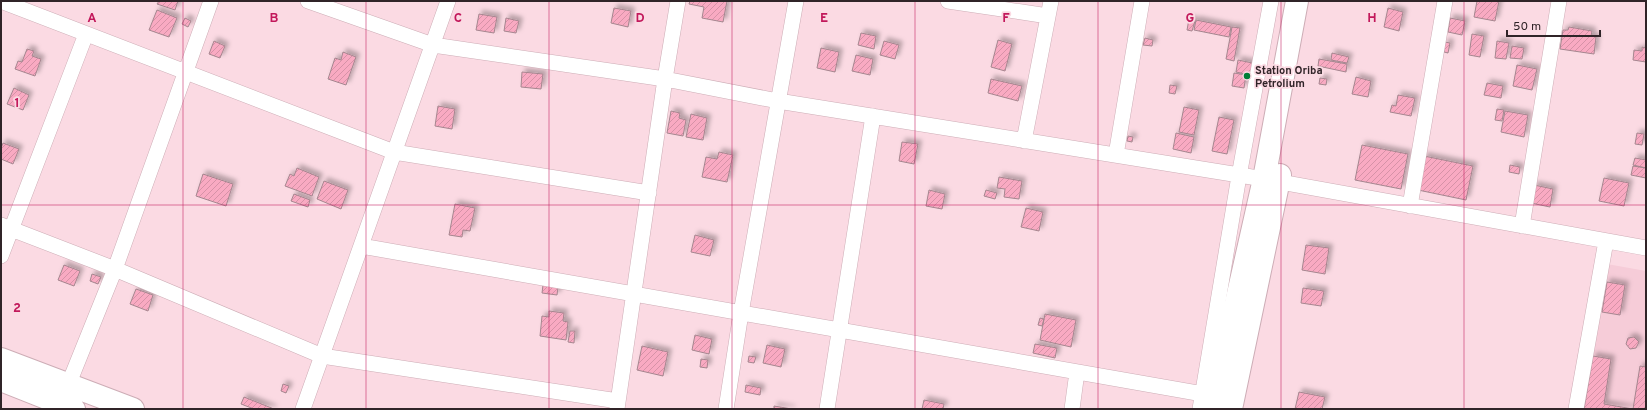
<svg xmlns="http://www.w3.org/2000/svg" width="1647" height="410" viewBox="0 0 1647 410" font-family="Overpass,sans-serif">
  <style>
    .built { fill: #f6ccd8 }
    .building { fill: url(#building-hatch); stroke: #a5868f; filter: url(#shadow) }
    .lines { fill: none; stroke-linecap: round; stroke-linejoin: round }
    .minor-casing { stroke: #cdadb6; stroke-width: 16 }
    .primary-casing { stroke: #cdadb6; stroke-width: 24 }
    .minor { stroke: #fff; stroke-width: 15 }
    .primary { stroke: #fff; stroke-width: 22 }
    .grid { fill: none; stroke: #c2185b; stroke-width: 1; stroke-opacity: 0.55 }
    .poi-dot { fill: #007e36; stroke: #fbdae3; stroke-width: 1.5 }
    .labels { text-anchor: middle; stroke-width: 3.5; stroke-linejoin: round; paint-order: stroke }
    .poi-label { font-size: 11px; font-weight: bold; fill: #302428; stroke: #fbdae3; text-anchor: start }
    .grid-label { font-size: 13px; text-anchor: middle; font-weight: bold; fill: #c2185b; stroke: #fbdae3; stroke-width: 3.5; stroke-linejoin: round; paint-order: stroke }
  </style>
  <defs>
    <pattern id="building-hatch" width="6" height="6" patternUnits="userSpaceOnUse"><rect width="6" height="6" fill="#f9aac2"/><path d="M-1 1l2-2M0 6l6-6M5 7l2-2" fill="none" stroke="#d692a7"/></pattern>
    <filter id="shadow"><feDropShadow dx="3.5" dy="-3.5" stdDeviation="2" flood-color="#0004"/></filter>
  </defs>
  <rect width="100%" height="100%" fill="#fbdae3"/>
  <path class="built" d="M1607 264 1646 271V409H1583Z"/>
  <path class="building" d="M159 1H178L175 10 157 4Z
    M690 1H727L723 22 702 18 704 7 689 4Z
    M1477 1H1499L1495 21 1474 17Z
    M614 8 631 11 628 27 611 23Z
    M1388 8 1403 12 1399 31 1384 27Z
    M157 10 177 18 169 37 149 30Z
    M479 14 497 17 494 33 476 30Z
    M185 18 191 21 188 27 182 24Z
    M506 18 519 21 516 33 504 31Z
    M1450 18 1465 21 1462 35 1448 32Z
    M1189 19 1195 21 1192 31 1187 30Z
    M1196 20 1231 27 1229 37 1194 30Z
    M1232 27 1240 28 1234 61 1226 59Z
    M1569 27 1592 31 1591 36 1596 37 1594 54 1560 49 1563 30H1568Z
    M861 33 876 36 874 49 858 45Z
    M1472 34 1484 36 1480 57 1469 55Z
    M1145 38 1153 40 1152 46 1143 45Z
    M998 40 1012 44 1005 71 991 67Z
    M214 41 225 46 220 58 209 54Z
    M884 41 899 45 895 59 880 55Z
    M1497 41 1509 43 1506 59 1495 58Z
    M1445 42 1450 43 1448 53 1444 52Z
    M1512 46 1524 48 1522 59 1510 58Z
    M1642 47 1646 48V62L1633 60 1634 50 1642 51Z
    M821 48 839 52 835 72 817 68Z
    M27 49 34 51 32 56 41 59 35 76 15 69 18 61 22 62Z
    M343 52 356 57 346 85 328 79 335 58 341 60Z
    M1332 53 1349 57 1347 63 1331 60Z
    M856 55 873 59 870 75 852 71Z
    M1319 59 1347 64 1346 72 1318 66Z
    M1238 60 1257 64 1255 76 1236 72Z
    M1517 65 1537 69 1532 90 1513 86Z
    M522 72 543 74 541 89 521 87Z
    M1234 73 1246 75 1244 88 1232 86Z
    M1356 77 1371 81 1368 97 1352 94Z
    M1320 78 1327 79 1326 85 1319 84Z
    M991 79 1022 86 1018 101 988 93Z
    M1487 83 1503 86 1501 98 1484 95Z
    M1170 85 1177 86 1175 94 1169 93Z
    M14 88 29 95 23 110 7 104Z
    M1398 95 1415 98 1411 116 1390 112 1392 105 1396 106Z
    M438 106 455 109 452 129 435 126Z
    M1184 107 1199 110 1194 135 1179 132Z
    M1497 109 1504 110 1502 121 1495 120Z
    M671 111 680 113 679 118 686 120 683 136 667 133Z
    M1505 111 1528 115 1524 137 1501 132Z
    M691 114 707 118 703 140 686 137Z
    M1219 117 1234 120 1227 154 1212 151Z
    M1176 133 1194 137 1191 153 1173 149Z
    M1637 133 1644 134 1642 145 1635 144Z
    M1128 136 1133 137 1132 142 1127 141Z
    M902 142 918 144 914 164 899 161Z
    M3 143 19 149 13 164 1 159V148Z
    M1362 145 1408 154 1401 189 1355 180Z
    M719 152 733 155 727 182 702 177 706 157 717 159Z
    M1424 156 1473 166 1466 200 1418 190Z
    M1635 158 1646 160V168L1633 165Z
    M1510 165 1520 167 1519 174 1509 172Z
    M1633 166 1646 168V178L1631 175Z
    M297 168 319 177 312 196 285 186 290 174 294 176Z
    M203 174 233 184 226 206 196 196Z
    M999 177 1022 181 1019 199 1004 197 1005 189 997 188Z
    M1604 178 1629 183 1624 206 1599 201Z
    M324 181 348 190 341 209 317 199Z
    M1534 185 1553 189 1550 207 1531 203Z
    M929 190 945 194 942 209 926 206Z
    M986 190 997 193 995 199 984 196Z
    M294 194 310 200 308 207 291 201Z
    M455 204 475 208 470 231 463 230 462 237 449 235Z
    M1026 208 1043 212 1039 231 1021 227Z
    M695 235 714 240 710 256 691 252Z
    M1306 245 1329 248 1325 274 1302 270Z
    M64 265 80 271 74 286 58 280Z
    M92 274 101 277 98 284 90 281Z
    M1607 282 1625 285 1620 315 1602 312Z
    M543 285 558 287 557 295 542 293Z
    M1303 288 1324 291 1321 306 1301 303Z
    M136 289 153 295 148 311 130 304Z
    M549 311 564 313 563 321 568 322 566 340 540 336 542 316 549 317Z
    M1045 314 1076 320 1071 347 1040 340Z
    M1040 318 1044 319 1042 326 1038 325Z
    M570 331H575L574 343 568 342Z
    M695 335 712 339 709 354 692 350Z
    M1634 337 1639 342 1636 348 1630 349 1626 344 1628 338Z
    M1035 344 1057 348 1055 358 1033 353Z
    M767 345 785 349 781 367 763 363Z
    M642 346 668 352 663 376 637 370Z
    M749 356 756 357 754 363 748 362Z
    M1593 356 1611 359 1604 404 1633 409 1640 366 1646 367V409H1584Z
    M701 359 708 360 707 368 700 367Z
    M283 384 289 386 286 393 281 391Z
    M746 385 761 388 760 395 745 392Z
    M1299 392 1325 397 1322 409H1295Z
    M244 397 274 409H254L241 404Z
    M924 400 944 404 943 409H922Z
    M774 406 792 409H774Z"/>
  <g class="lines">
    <g class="minor-casing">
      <path id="minor" d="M1 1 394 152 649 193
        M308 1 433 45 665 79 778 101 1264 179 1646 248
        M948 1 1048 16
        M1024 141 1051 1
        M1116 155 1142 1
        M1410 206 1445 1
        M1 225 115 269 322 356 618 401
        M1522 226 1559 1
        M361 246 1203 394
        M1 256 86 34
        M65 393 115 269 211 1
        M303 409 448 1
        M617 409 665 79 678 1
        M726 409 741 313 796 1
        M827 409 873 116
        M1072 409 1077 372
        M1200 409 1239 176 1271 1
        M1576 409 1606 241"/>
    </g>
    <g class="primary-casing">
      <path id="primary" d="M1 359 133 409
        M1 380 74 409
        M1212 409 1264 179 1297 1
        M1231 409 1280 175"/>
    </g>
    <use href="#minor" class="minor"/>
    <use href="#primary" class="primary"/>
  </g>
  <path class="grid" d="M183 1V409M366 1V409M549 1V409M732 1V409M915 1V409M1098 1V409M1281 1V409M1464 1V409M1 205H1646"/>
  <circle class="poi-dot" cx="1247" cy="76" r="4"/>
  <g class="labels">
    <g class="poi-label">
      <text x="1255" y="74">Station Oriba<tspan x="1255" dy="13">Petrolium</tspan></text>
    </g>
  </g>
  <g class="grid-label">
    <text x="92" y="22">A</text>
    <text x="274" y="22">B</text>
    <text x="458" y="22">C</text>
    <text x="640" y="22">D</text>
    <text x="824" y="22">E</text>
    <text x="1006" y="22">F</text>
    <text x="1190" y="22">G</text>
    <text x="1372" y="22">H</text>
    <text x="17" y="107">1</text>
    <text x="17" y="312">2</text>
  </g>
  <rect width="1647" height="410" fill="none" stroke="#302428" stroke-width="4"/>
  <path d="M1507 30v6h93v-6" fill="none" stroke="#302428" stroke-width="2"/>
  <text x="1513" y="30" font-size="12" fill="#302428" stroke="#fbdae3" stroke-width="3" paint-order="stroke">50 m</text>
</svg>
